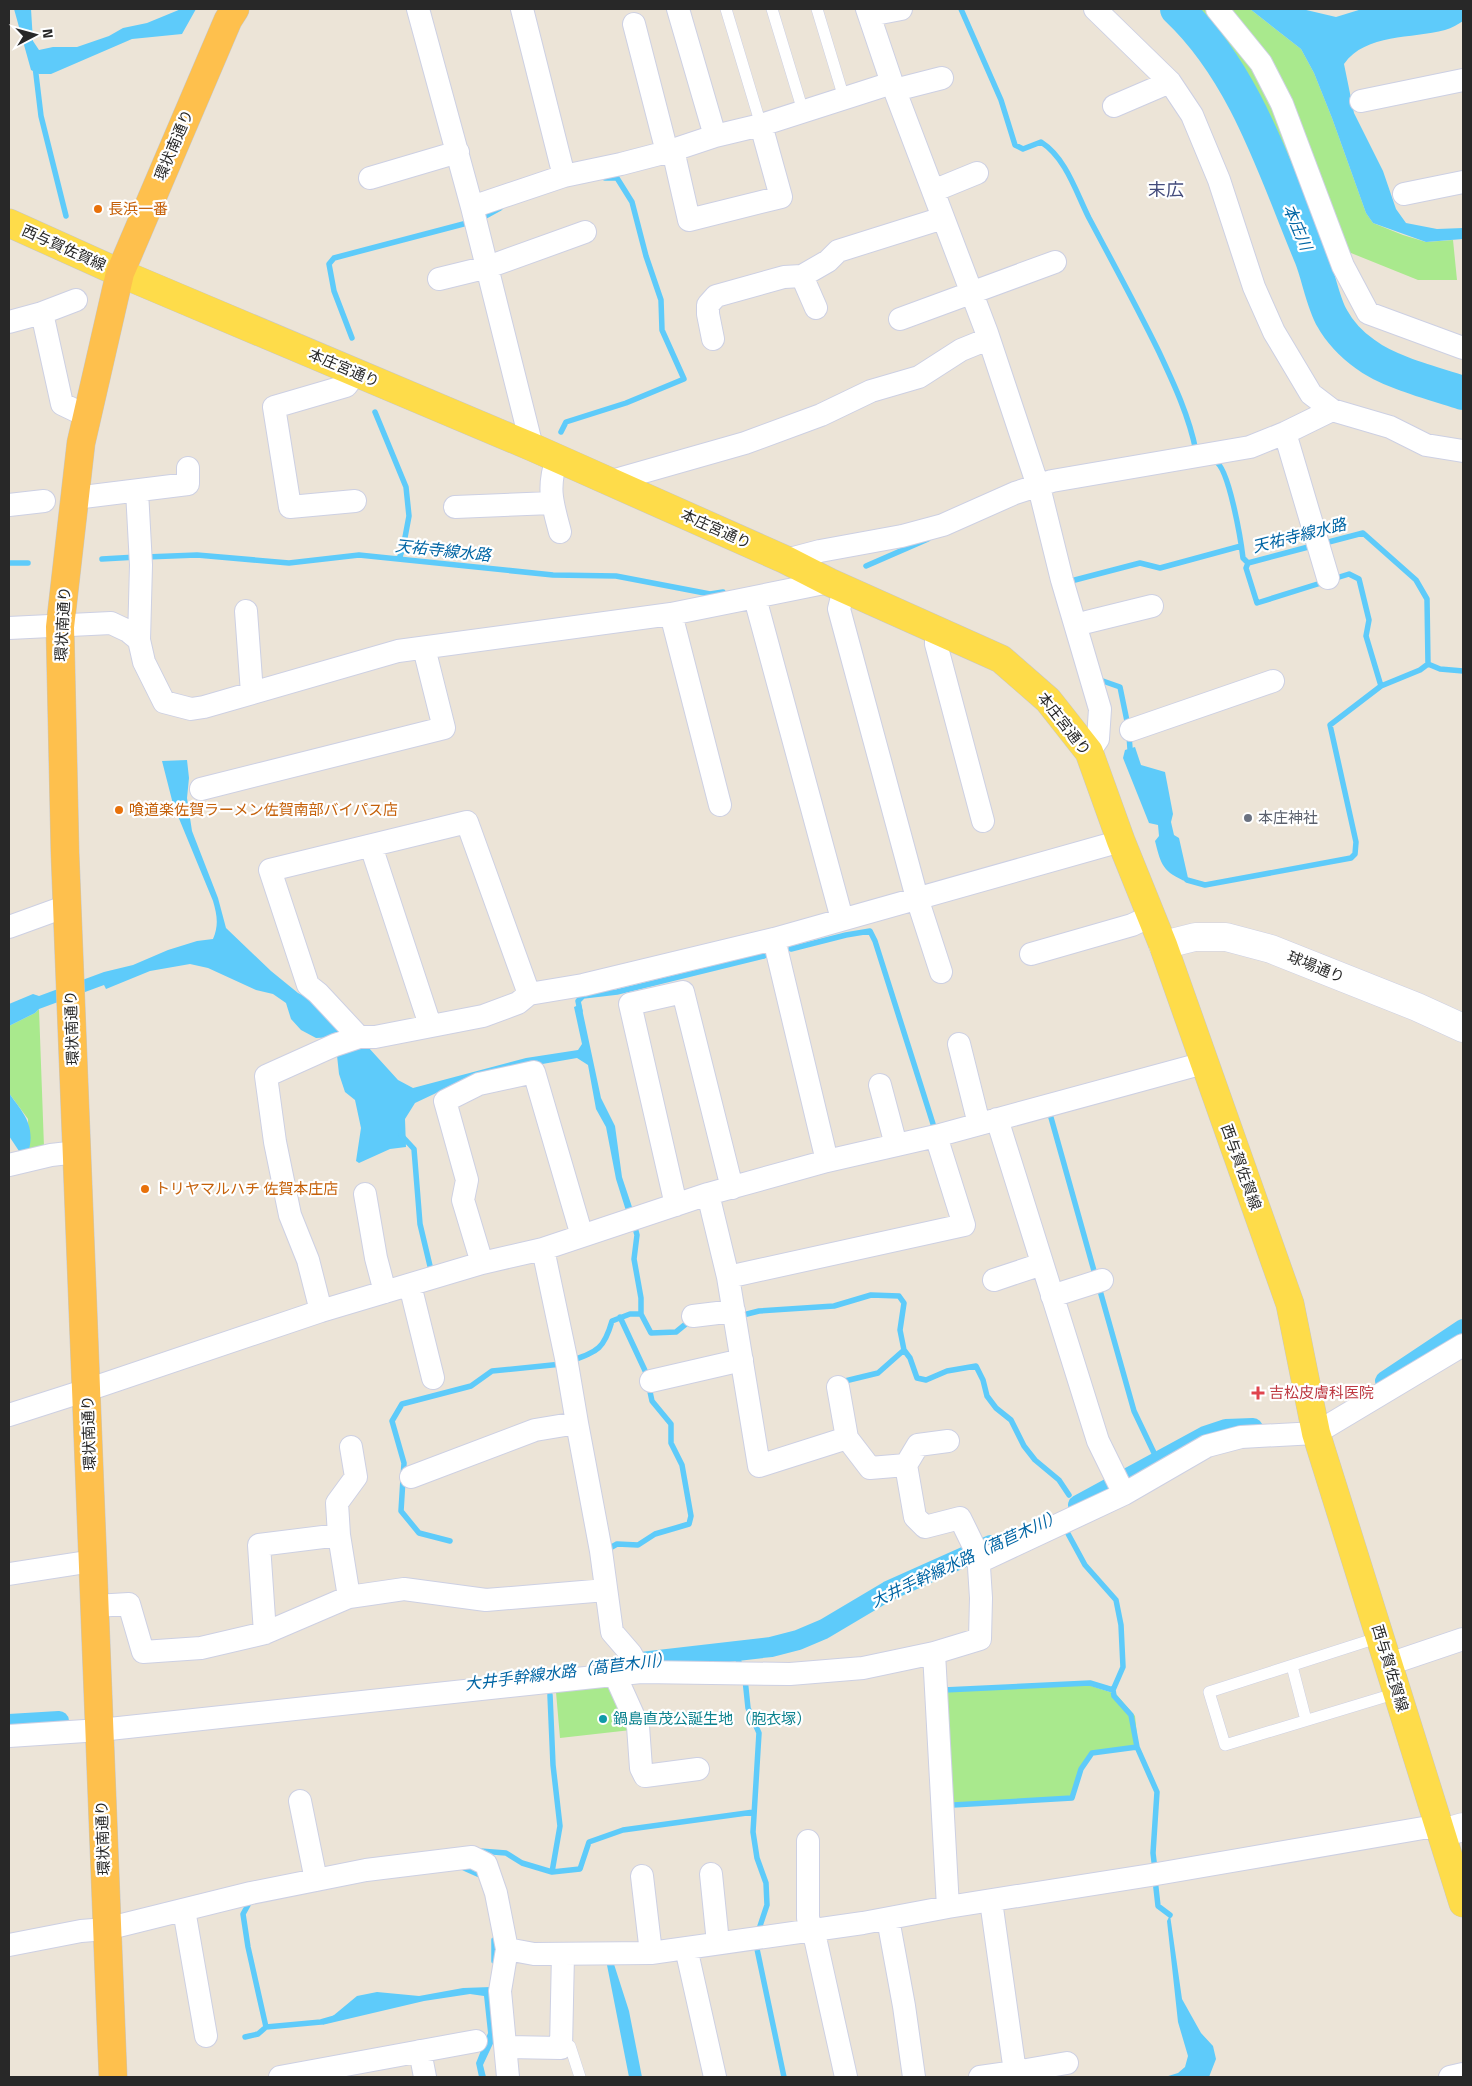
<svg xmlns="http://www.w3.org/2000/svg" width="1472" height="2086" viewBox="0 0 1472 2086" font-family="'Titillium Web','Noto Sans JP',sans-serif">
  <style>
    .green { fill: #a9e98d }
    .water { fill: #5ecbfa }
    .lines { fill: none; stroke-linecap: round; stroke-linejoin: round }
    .stream { stroke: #5ecbfa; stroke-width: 5.5 }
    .canal { stroke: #5ecbfa; stroke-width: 20 }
    .river { stroke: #5ecbfa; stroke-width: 34 }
    .service-casing { stroke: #cdd0e3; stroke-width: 12 }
    .minor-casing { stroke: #cdd0e3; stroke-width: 24 }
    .tertiary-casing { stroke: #cdd0e3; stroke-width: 29 }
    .primary-casing { stroke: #c7c7c7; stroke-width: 29 }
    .trunk-casing { stroke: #c7c7c7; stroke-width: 29 }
    .service { stroke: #fff; stroke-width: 11 }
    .minor { stroke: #fff; stroke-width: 22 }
    .tertiary { stroke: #fff; stroke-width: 28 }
    .primary { stroke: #fedc4a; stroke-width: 28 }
    .trunk { stroke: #fec04d; stroke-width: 28 }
    .food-dot { fill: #e8710a; stroke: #fff; stroke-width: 2 }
    .worship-dot { fill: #6b7280; stroke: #fff; stroke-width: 2 }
    .health-dot { fill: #e0444e; stroke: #fff; stroke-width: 2 }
    .culture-dot { fill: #0f9aa8; stroke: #fff; stroke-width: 2 }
    .labels { text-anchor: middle; stroke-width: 4.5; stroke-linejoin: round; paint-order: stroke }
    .street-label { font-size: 15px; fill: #282828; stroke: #fff }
    .food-label { font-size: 15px; fill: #c56008; stroke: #fff; text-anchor: start }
    .worship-label { font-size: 15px; fill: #5b616d; stroke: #fff; text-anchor: start }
    .health-label { font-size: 15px; fill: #be3a42; stroke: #fff; text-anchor: start }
    .culture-label { font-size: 15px; fill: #0d838f; stroke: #fff; text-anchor: start }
    .water-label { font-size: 16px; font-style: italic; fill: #0065a4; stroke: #fff }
    .quarter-label { font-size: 18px; fill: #444c7c; stroke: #fff }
  </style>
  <rect width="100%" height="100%" fill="#ece4d7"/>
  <path class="green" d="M1192 9H1250L1301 49 1314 73 1332 118 1366 213 1373 223 1403 235 1426 242 1453 240 1457 280H1418L1351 253 1333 274 1248 88 1203 18Z
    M39 1009 44 1147 29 1150 28 1119 9 1093V1026L35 1013Z
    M607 1685 631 1730 560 1738 556 1692Z
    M1088 1685 1116 1694 1135 1716 1138 1745 1093 1752 1080 1768 1071 1797 948 1803 941 1692Z"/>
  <path class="water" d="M14 9H31L33 41 39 50 53 47H77L109 36 123 28 147 23 181 9H196L182 34 132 39 51 74H39L31 70Z
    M1250 9H1302L1336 17 1362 9H1463V21C1458 24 1452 28 1445 30 1412 39 1366 33 1344 64L1354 113 1383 171 1396 209 1406 223 1437 229 1463 228V239L1426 242 1373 223 1366 213 1332 118 1314 73 1301 49Z
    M1135 747 1141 765 1165 772 1173 814 1171 822 1174 835 1179 838 1188 878 1187 882C1163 872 1161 865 1155 841L1159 836 1158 825 1149 823 1123 758 1125 750Z
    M187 760 189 778 187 798 192 831 218 898 226 928 271 971 298 993 316 1002 368 1047 398 1080 413 1088 526 1058 578 1050 582 1044 574 1007 581 1004 601 1098 615 1126 622 1177 634 1213 627 1214 616 1179 606 1127 596 1109 588 1065 577 1058 525 1067 451 1086 415 1103 405 1119 406 1147 390 1149 359 1163 356 1161 361 1128 355 1100 345 1092 339 1074 335 1037 316 1038 301 1030 291 1019 286 1003 273 994 256 990 208 968 190 964 150 971 106 989 104 985 39 1009 35 1013 9 1026V1004L33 994 39 996 104 972 133 965 168 950 197 941 213 939C219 925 217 915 213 901L173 804 162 761Z
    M9 1093C23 1113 35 1124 29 1150L19 1151 9 1136Z
    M1170 1915 1182 1999 1201 2033 1213 2046 1216 2059 1209 2077H1165L1178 2073 1185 2067 1188 2056 1178 2022 1167 1921Z
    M606 1960 613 1961 629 2011 642 2077H629Z
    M491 1987 497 2035 483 2065 486 2077H479L476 2063 488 2033 484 1996 470 1994 424 2001 322 2025 357 1996 377 1992 419 1996 463 1988Z"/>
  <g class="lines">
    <path class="stream" d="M961 9 1001 100 1015 145 1023 149 1041 142C1066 158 1076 192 1089 218 1113 263 1137 307 1159 352 1174 384 1189 416 1196 451
      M35 66 41 116 66 216
      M480 219 500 208
      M352 338 334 291 329 264 334 258 471 222
      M375 412 406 487 409 516 403 548 399 559
      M561 432 566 422 626 403 684 379 662 330 661 300 646 256 632 202 617 178H605
      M1215 461C1229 467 1241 541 1243 558L1248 563 1312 546
      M1321 544 1363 533 1416 580 1427 599 1428 664
      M146 557 197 555 289 563 359 555 553 575 616 576 710 594 723 592
      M102 559 137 557
      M9 563H28
      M1248 563 1246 568 1257 603 1324 582
      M866 566 928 539
      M1333 579 1349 574 1359 579 1369 620 1366 636 1381 686
      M1072 584 1071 581 1140 563 1160 568 1241 546
      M1428 664 1440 669 1463 671
      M1099 677 1100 680 1120 687 1128 726
      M1129 735 1130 749
      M1187 880 1205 885 1351 858 1355 854 1356 842 1330 725 1381 686 1420 670 1428 664
      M791 949 846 935 870 931 875 941 934 1127
      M580 1011 578 1001 583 996 617 992 764 956
      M1047 1115 1050 1114 1096 1278
      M401 1135 414 1149 420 1224 430 1266
      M634 1224 637 1235 634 1259 641 1298V1314L651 1333 676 1332 687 1323H691
      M1099 1287 1134 1411 1155 1455
      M739 1316 759 1311 834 1306 871 1295 899 1296 904 1303 900 1330 904 1350 910 1358 917 1378 926 1380 947 1371 976 1366 983 1380 987 1396 996 1408 1011 1420 1024 1446 1035 1460 1059 1480 1069 1495
      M620 1317 648 1377
      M571 1361C598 1351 604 1349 612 1321L630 1314H641
      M845 1381 878 1373 904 1350
      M1066 1530 1085 1565 1116 1600 1121 1625 1123 1667 1113 1690 1114 1696 1131 1715 1137 1747 1157 1792 1153 1853 1155 1870
      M450 1541 419 1533 401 1511 404 1463 392 1421 402 1404 471 1386 492 1371 562 1364
      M610 1553V1548L617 1544 638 1545 655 1534 689 1524 691 1516 682 1465 671 1443V1424L652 1401 649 1387
      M735 1651 741 1668
      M745 1679 748 1708 759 1733 753 1832 757 1858 766 1883 767 1905 760 1926
      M944 1690 1090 1683 1113 1690
      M953 1805 1072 1798 1081 1769 1092 1753 1137 1747
      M480 1851 506 1853 522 1863 552 1872 560 1826 553 1765 550 1695
      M464 1868 482 1876
      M552 1872 580 1869 589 1842 623 1830 754 1812
      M1155 1879 1158 1906 1170 1915
      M248 1905 243 1914 248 1947 266 2027
      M494 1940V1961
      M757 1949 784 2077
      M245 2037 258 2034 266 2027 321 2022 335 2018"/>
    <path class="canal" d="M1385 1381 1463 1329
      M1078 1505 1205 1436 1226 1429 1253 1428
      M624 1664 771 1647 798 1640 824 1629 888 1591 991 1545
      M9 1724 59 1721"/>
    <path class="river" d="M1177 9C1246 74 1275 171 1311 257 1318 274 1323 303 1332 318 1339 331 1352 345 1365 354 1388 372 1435 384 1463 393"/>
    <g class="service-casing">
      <path id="service" d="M726 9 761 125
        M772 9 803 111
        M817 9 844 98
        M1380 1637 1209 1692 1225 1745 1397 1693
        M1292 1666 1306 1720
        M561 2048 570 2046 580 2077"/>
    </g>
    <g class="minor-casing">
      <path id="minor" d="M418 9 472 207 532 447
        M522 9 564 176
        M678 9 715 136
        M867 9 892 83 987 333 1041 495 1062 580 1100 709 1098 739 1089 752
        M1095 9 1170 82 1192 115 1219 180 1254 287 1274 332 1311 394 1332 410
        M1217 9 1261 63 1282 104 1343 266 1368 313 1463 348
        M870 15 901 9
        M634 24 667 152
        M895 90 942 78
        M1361 101 1463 80
        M1114 106 1170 82
        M673 150 689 220 781 197 761 125
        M370 178 458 152
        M933 191 977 173
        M1404 194 1463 182
        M472 207 564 176 621 164 667 152 715 136 761 125 892 83
        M802 276 816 308
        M439 279 488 267 585 232
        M42 313 76 300
        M900 319 1055 262
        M9 322 42 313 62 404 87 416
        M713 339 708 314V305L716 296 784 277 802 276 828 261 838 251 943 218
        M1285 433 1328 578
        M557 458C547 488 552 502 560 532
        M608 482 745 443 821 415 871 391 919 377 961 350 988 339
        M137 491 141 565 139 640
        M75 498 188 484V468
        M355 501 290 507 274 407 346 386 356 373
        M9 505 44 501
        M455 507 552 503
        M786 560 820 551 902 536 943 525 1015 493 1052 481 1250 447 1285 433 1332 410 1390 427 1426 445 1463 451
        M844 589 839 609 917 898 941 972
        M755 598 842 919
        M246 611 252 693
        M671 614 720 805
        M1087 622 1152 606
        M9 628 111 623 128 631 139 640 144 662 164 702 191 709 204 707 398 651 671 614 829 582
        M936 630V644L983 821
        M1131 730 1273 681
        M201 789 444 728 424 648
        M371 846 430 1025
        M9 927 67 906
        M774 939 827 1161
        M1031 954 1132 925 1151 916
        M529 994 467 822 270 870 308 985 318 993 359 1037H375L483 1016 518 1003 529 994 583 985 774 939 1121 841
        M959 1044 979 1124
        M880 1085 896 1145
        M997 1119 1098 1441 1124 1494
        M9 1165 51 1155 77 1152
        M365 1194 376 1258 385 1292
        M708 1194 728 1277 759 1466 847 1438 870 1468 906 1465 915 1517 925 1527 960 1518 981 1561
        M676 1205 630 1004 683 992 732 1188
        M543 1249 566 1358 577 1423 601 1551 612 1632 631 1654 641 1672
        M482 1263 463 1200 467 1180 445 1101 479 1084 534 1072 582 1236
        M728 1277 964 1225 936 1136
        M994 1280 1042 1264
        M410 1285 433 1378
        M1052 1296 1102 1280
        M321 1311 308 1260 290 1215 275 1142 266 1076 335 1045 359 1037
        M693 1316 734 1311
        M651 1381 742 1360
        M838 1387 847 1438
        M9 1415 87 1390 321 1311 482 1263 543 1249 708 1194 827 1161 936 1136 1204 1063
        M906 1465 918 1445 948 1441
        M411 1477 535 1430 577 1423
        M339 1535 337 1503 356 1477 351 1447
        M9 1574 93 1561
        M95 1606 129 1604 143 1652 201 1648 265 1633 349 1597 404 1589 486 1600 606 1590
        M265 1633 259 1545 339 1535 349 1597
        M934 1653 948 1907
        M1389 1664 1463 1639
        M615 1675 638 1726 641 1768 645 1776 698 1769
        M9 1736 100 1730 641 1672 790 1674 863 1668 934 1653 980 1639 981 1598 979 1567 981 1561 1124 1494 1207 1446 1241 1437 1316 1433 1463 1345
        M300 1801 316 1880
        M808 1841V1918L816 1942 846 2077
        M711 1874 718 1943
        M642 1876 651 1953
        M184 1910 206 2036
        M888 1919 904 2006 914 2077
        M9 1945 81 1931 106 1929 251 1893 366 1870 472 1857 486 1864 496 1893 507 1949 534 1954 651 1953 863 1923 948 1907 1151 1875 1429 1827 1442 1833
        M686 1948 715 2077
        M507 1949 500 1991 508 2077
        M506 2047 561 2048 563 1954
        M420 2051 425 2077
        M1015 2072 1067 2063
        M280 2077 476 2041
        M980 2077 1015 2072 991 1901
        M1450 2077 1463 2074"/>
    </g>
    <g class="tertiary-casing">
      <path id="tertiary" d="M1163 945 1195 937H1226L1271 949 1417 1007 1463 1028
        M1442 1833 1463 1827"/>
    </g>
    <g class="primary-casing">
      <path id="primary" d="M9 223 120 273 532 447 786 560 829 582 1001 659 1048 700 1089 752 1121 841 1163 945 1290 1304 1316 1433 1463 1903"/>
    </g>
    <g class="trunk-casing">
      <path id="trunk" d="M113 2077 65 853 60 627 81 443 120 273 228 20 235 9"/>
    </g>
    <use href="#service" class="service"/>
    <use href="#minor" class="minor"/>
    <use href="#tertiary" class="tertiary"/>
    <use href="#primary" class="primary"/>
    <use href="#trunk" class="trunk"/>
  </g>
  <g class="food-dot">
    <circle cx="98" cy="209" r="5"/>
    <circle cx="119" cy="810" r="5"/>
    <circle cx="145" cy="1189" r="5"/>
  </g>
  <circle class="worship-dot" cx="1248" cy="818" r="5"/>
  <path class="health-dot" d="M1255.5 1385.5h5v5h5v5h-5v5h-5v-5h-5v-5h5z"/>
  <circle class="culture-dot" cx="603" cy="1719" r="5"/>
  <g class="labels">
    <g class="street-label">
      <text transform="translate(174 145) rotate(-67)" y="5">環状南通り</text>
      <text transform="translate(64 248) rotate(24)" y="5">西与賀佐賀線</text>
      <text transform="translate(344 368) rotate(23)" y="5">本庄宮通り</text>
      <text transform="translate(716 529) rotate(24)" y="5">本庄宮通り</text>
      <text transform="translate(63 624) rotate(-87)" y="5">環状南通り</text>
      <text transform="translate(1064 724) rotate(52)" y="5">本庄宮通り</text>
      <text transform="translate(1316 967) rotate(22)" y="5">球場通り</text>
      <text transform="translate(72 1028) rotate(-92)" y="5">環状南通り</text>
      <text transform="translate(1241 1167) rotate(70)" y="5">西与賀佐賀線</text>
      <text transform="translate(89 1433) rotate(-92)" y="5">環状南通り</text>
      <text transform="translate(1390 1668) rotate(73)" y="5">西与賀佐賀線</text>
      <text transform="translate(103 1838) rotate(-92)" y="5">環状南通り</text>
    </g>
    <g class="food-label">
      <text x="108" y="214">長浜一番</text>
      <text x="129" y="815">喰道楽佐賀ラーメン佐賀南部バイパス店</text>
      <text x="155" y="1194">トリヤマルハチ 佐賀本庄店</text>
    </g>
    <g class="worship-label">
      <text x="1258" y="823">本庄神社</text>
    </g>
    <g class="health-label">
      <text x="1269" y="1398">吉松皮膚科医院</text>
    </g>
    <g class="culture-label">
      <text x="613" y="1724">鍋島直茂公誕生地 （胞衣塚）</text>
    </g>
    <g class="water-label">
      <text transform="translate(1298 227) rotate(67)" y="6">本庄川</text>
      <text transform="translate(1299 535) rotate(-14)" y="6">天祐寺線水路</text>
      <text transform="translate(443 550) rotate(6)" y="6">天祐寺線水路</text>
      <text transform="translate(966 1558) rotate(-25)" y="6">大井手幹線水路（萵苣木川）</text>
      <text transform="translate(568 1671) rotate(-7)" y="6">大井手幹線水路（萵苣木川）</text>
    </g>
    <g class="quarter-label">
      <text x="1166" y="196">末広</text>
    </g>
  </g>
  <rect width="1472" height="2086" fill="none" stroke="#282828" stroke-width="20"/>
  <g transform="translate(35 35) rotate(84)" stroke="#ffffff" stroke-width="4" paint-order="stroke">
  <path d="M0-4L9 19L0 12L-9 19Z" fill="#282828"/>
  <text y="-8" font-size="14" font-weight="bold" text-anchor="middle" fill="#282828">N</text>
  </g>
</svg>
